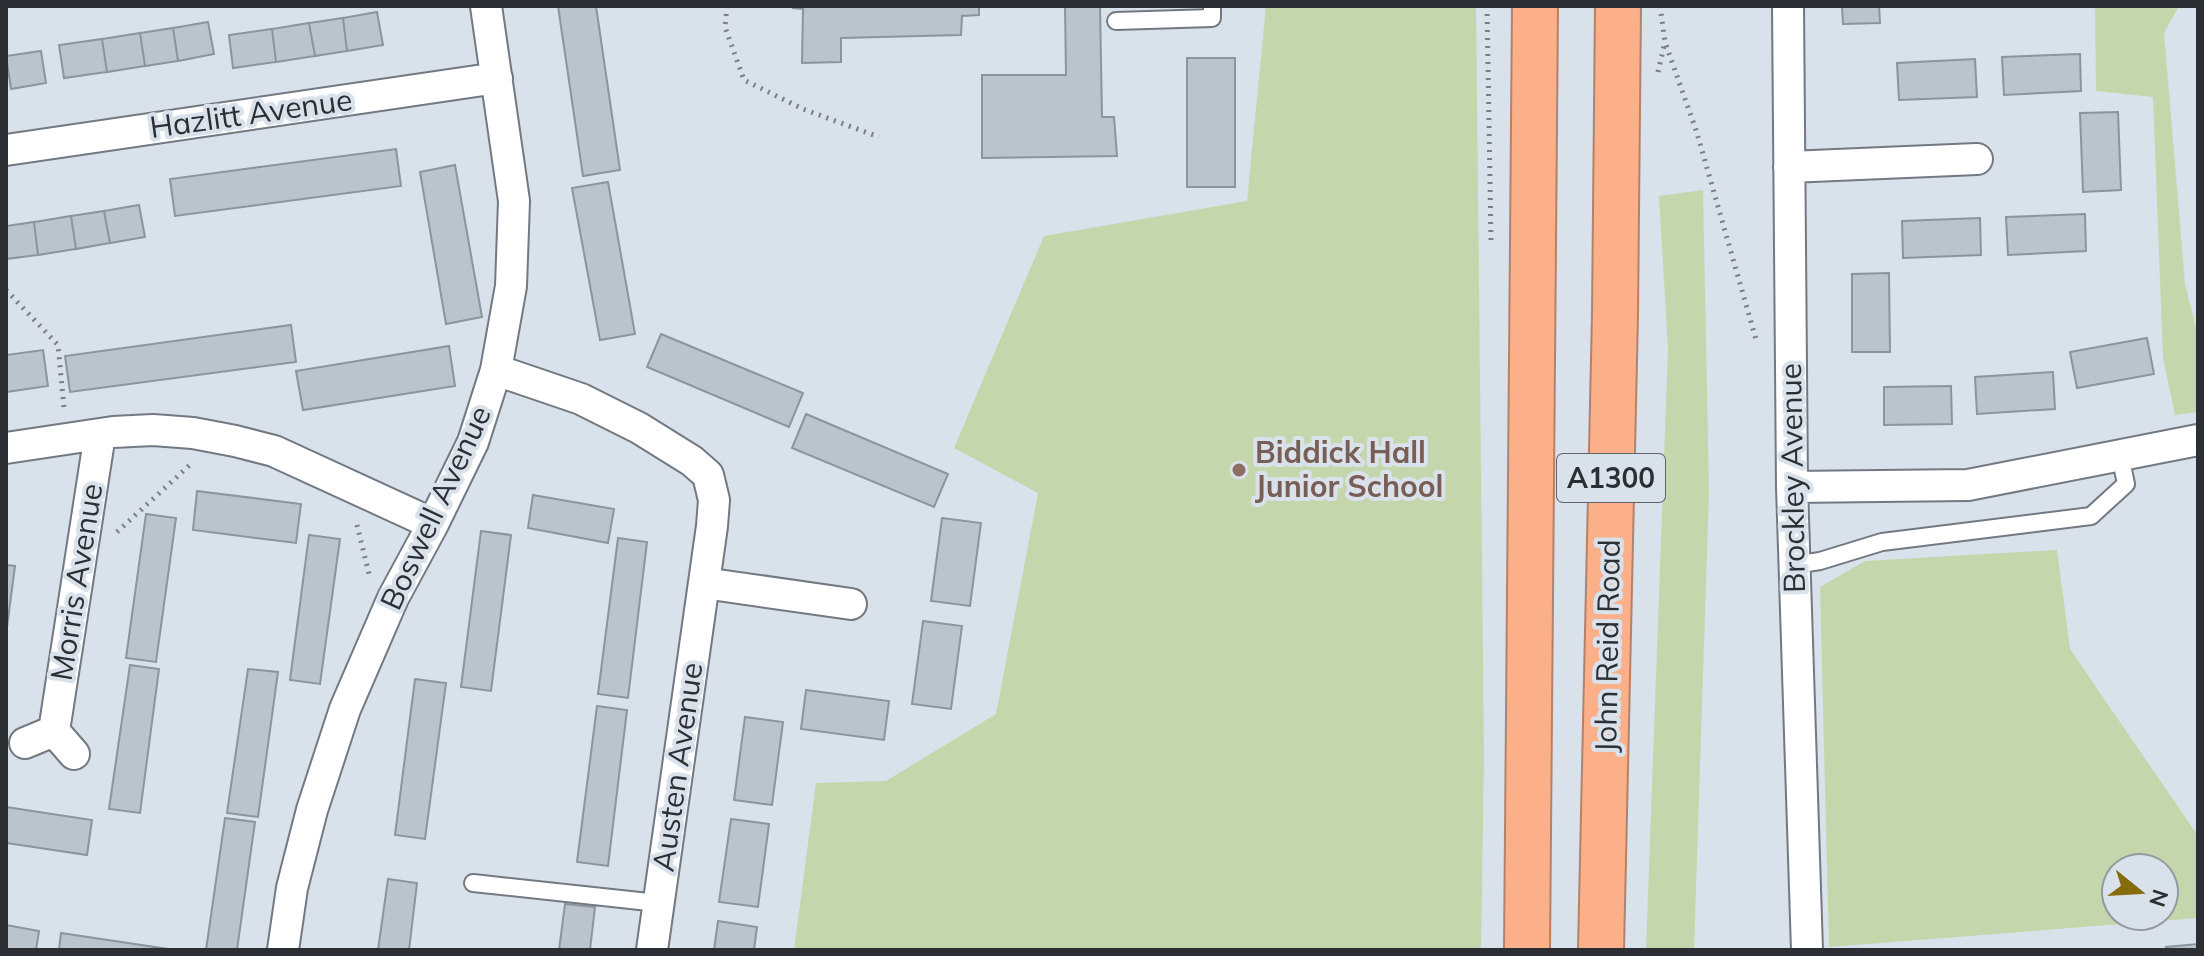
<svg xmlns="http://www.w3.org/2000/svg" width="2204" height="956" viewBox="0 0 2204 956" font-family="Mulish,sans-serif">
  <style>
    .green { fill: #c5d6ac; fill-rule: evenodd }
    .building { fill: #bbc3cd; stroke: #8c949d; stroke-width: 2 }
    .lines { fill: none; stroke-linecap: round; stroke-linejoin: round }
    .lane-casing { stroke: #727982; stroke-width: 20 }
    .street-casing { stroke: #727982; stroke-width: 34 }
    .highway-casing { stroke: #b2826b; stroke-width: 48 }
    .path { stroke: #7a7f86; stroke-width: 5; stroke-dasharray: 2 6; stroke-linecap: butt }
    .lane { stroke: #fff; stroke-width: 16 }
    .street { stroke: #fff; stroke-width: 30 }
    .highway { stroke: #fbb089; stroke-width: 44 }
    .education-dot { fill: #8d6e63; stroke: #d9e1eb; stroke-width: 3 }
    .labels { text-anchor: middle; stroke-width: 8; stroke-linejoin: round; paint-order: stroke }
    .shield { fill: #d9e1eb; stroke: #5f646a; stroke-width: 2 }
    .shield-label { font-size: 28px; font-weight: bold; fill: #2b2e32 }
    .street-label { font-size: 30px; fill: #2b2e32; stroke: #d9e1eb }
    .education-label { font-size: 30px; font-weight: bold; fill: #785e54; stroke: #d9e1eb; text-anchor: start }
  </style>
  <rect width="100%" height="100%" fill="#d9e1eb"/>
  <path class="green" d="M1266 6H1476L1484 754 1481 950H794L816 783 886 781 996 714 1038 493 954 448 1044 236 1247 201Z
    M2095 6H2179L2164 33 2185 284 2198 336V412L2175 415 2163 358 2153 97 2096 91Z
    M1703 190 1709 491 1694 950H1646L1668 349 1659 196Z
    M2057 550 2070 649 2198 836V918L1829 947 1820 587 1865 561ZM2116 868H2164V916H2116Z"/>
  <path class="building" d="M558 6H596L620 170 583 176Z
    M793 6H979V15L962 16 961 35 841 38V62L802 63 803 9 793 8Z
    M1065 6H1100L1102 117H1114L1117 156 982 158V75H1066Z
    M1842 6H1879L1880 23 1843 24Z
    M377 12 383 45 347 51 343 18Z
    M343 18 347 51 315 56 309 23Z
    M208 22 214 54 178 61 173 28Z
    M309 23 315 56 276 62 272 29Z
    M173 28 178 61 145 66 140 33Z
    M272 29 276 62 233 68 229 35Z
    M140 33 145 66 107 72 102 39Z
    M102 39 107 72 64 78 59 45Z
    M41 51 46 83 11 89 6 56Z
    M2080 54 2081 91 2004 95 2002 57Z
    M1187 58H1235V187H1187Z
    M1975 59 1977 97 1899 100 1897 63Z
    M2118 112 2121 190 2083 192 2080 113Z
    M396 149 401 186 175 216 170 179Z
    M455 165 482 317 446 324 420 172Z
    M608 182 635 334 600 340 572 188Z
    M139 205 145 237 110 243 104 211Z
    M104 211 110 243 76 249 71 216Z
    M2085 214 2086 251 2008 255 2006 217Z
    M71 216 76 249 38 255 34 222Z
    M1980 218 1981 255 1903 258 1902 221Z
    M34 222 38 255 6 259V226Z
    M1889 273 1890 352H1852V274Z
    M291 325 296 362 70 392 65 356Z
    M661 334 803 393 789 427 647 367Z
    M2147 338 2154 374 2077 388 2070 352Z
    M449 346 455 386 303 410 296 371Z
    M43 350 48 386 6 392V355Z
    M2053 372 2055 409 1977 414 1975 377Z
    M1951 386 1952 424 1884 425V387Z
    M806 414 948 474 934 507 792 448Z
    M197 491 301 504 296 543 193 530Z
    M533 495 614 509 608 543 528 528Z
    M146 514 176 518 156 662 126 658Z
    M942 518 981 523 970 606 931 601Z
    M481 531 511 535 491 691 461 687Z
    M309 535 340 539 320 684 290 680Z
    M618 538 647 542 628 698 598 694Z
    M6 565 15 566 6 635Z
    M923 621 962 626 951 709 912 704Z
    M130 665 159 669 140 813 109 809Z
    M248 669 278 672 258 817 227 813Z
    M415 679 446 683 425 839 395 835Z
    M806 690 889 701 884 740 801 729Z
    M597 706 627 710 608 866 577 862Z
    M745 717 783 722 772 805 734 800Z
    M6 807 92 820 87 855 6 843Z
    M225 818 255 822 237 950H206Z
    M731 819 769 824 758 907 719 902Z
    M388 879 417 883 409 950H378Z
    M565 904 595 907 590 950H559Z
    M718 921 757 927 754 950H714Z
    M6 925 39 931 36 950H6Z
    M61 933 175 950H59Z
    M2198 944V950H2167L2166 947Z"/>
  <g class="lines">
    <g class="lane-casing">
      <path id="lane" d="M1116 21 1212 18V6
        M1794 565 1820 561 1882 542 2091 516 2126 484 2120 455
        M473 883 658 903"/>
    </g>
    <g class="street-casing">
      <path id="street" d="M1788 6 1792 487 1807 950
        M6 150 497 78
        M1789 167 1977 159
        M496 370 581 399 639 428 692 461 708 475 714 500 712 526 652 950
        M6 448 113 432 153 430 193 433 235 441 274 451 433 524
        M1792 487 1968 485 2198 440
        M704 583 851 604
        M54 731 100 434
        M25 743 54 731 74 754
        M283 950 292 888 312 810 345 709 393 598 433 524 473 442 496 370 511 286 514 201 486 6"/>
    </g>
    <g class="highway-casing">
      <path id="highway" d="M1527 950 1535 6
        M1601 950 1615 314 1618 6"/>
    </g>
    <path class="path" d="M727 6 725 27 744 80 803 109 879 137
      M1487 6 1491 241
      M1660 6 1665 42 1697 133 1757 343
      M1658 72 1665 42
      M6 290 58 345 64 408
      M357 525 369 574
      M117 532 192 463"/>
    <use href="#lane" class="lane"/>
    <use href="#street" class="street"/>
    <use href="#highway" class="highway"/>
  </g>
  <circle class="education-dot" cx="1239" cy="470" r="8"/>
  <g class="labels">
    <rect class="shield" x="1557" y="454" width="108" height="48" rx="6"/>
    <g class="shield-label">
      <text x="1611" y="488">A1300</text>
    </g>
    <g class="street-label">
      <text transform="translate(251 114) rotate(-8)" y="10">Hazlitt Avenue</text>
      <text transform="translate(1793 478) rotate(-91)" y="10">Brockley Avenue</text>
      <text transform="translate(436 508) rotate(-65)" y="10">Boswell Avenue</text>
      <text transform="translate(77 582) rotate(-81)" y="10">Morris Avenue</text>
      <text transform="translate(1608 646) rotate(-89)" y="10">John Reid Road</text>
      <text transform="translate(678 767) rotate(-82)" y="10">Austen Avenue</text>
    </g>
    <g class="education-label">
      <text x="1255" y="463">Biddick Hall<tspan x="1255" dy="34">Junior School</tspan></text>
    </g>
  </g>
  <rect width="2204" height="956" fill="none" stroke="#2b2e32" stroke-width="16"/>
  <g transform="translate(2140 892) rotate(108)"><circle r="38" fill="#d9e1eb" stroke="#9399a1" stroke-width="2"/>
  <path d="M0-6L14 30L0 20L-14 30Z" fill="#866c0a"/>
  <text y="-12" font-size="22" font-weight="bold" text-anchor="middle" fill="#2b2e32">N</text>
  </g>
</svg>
